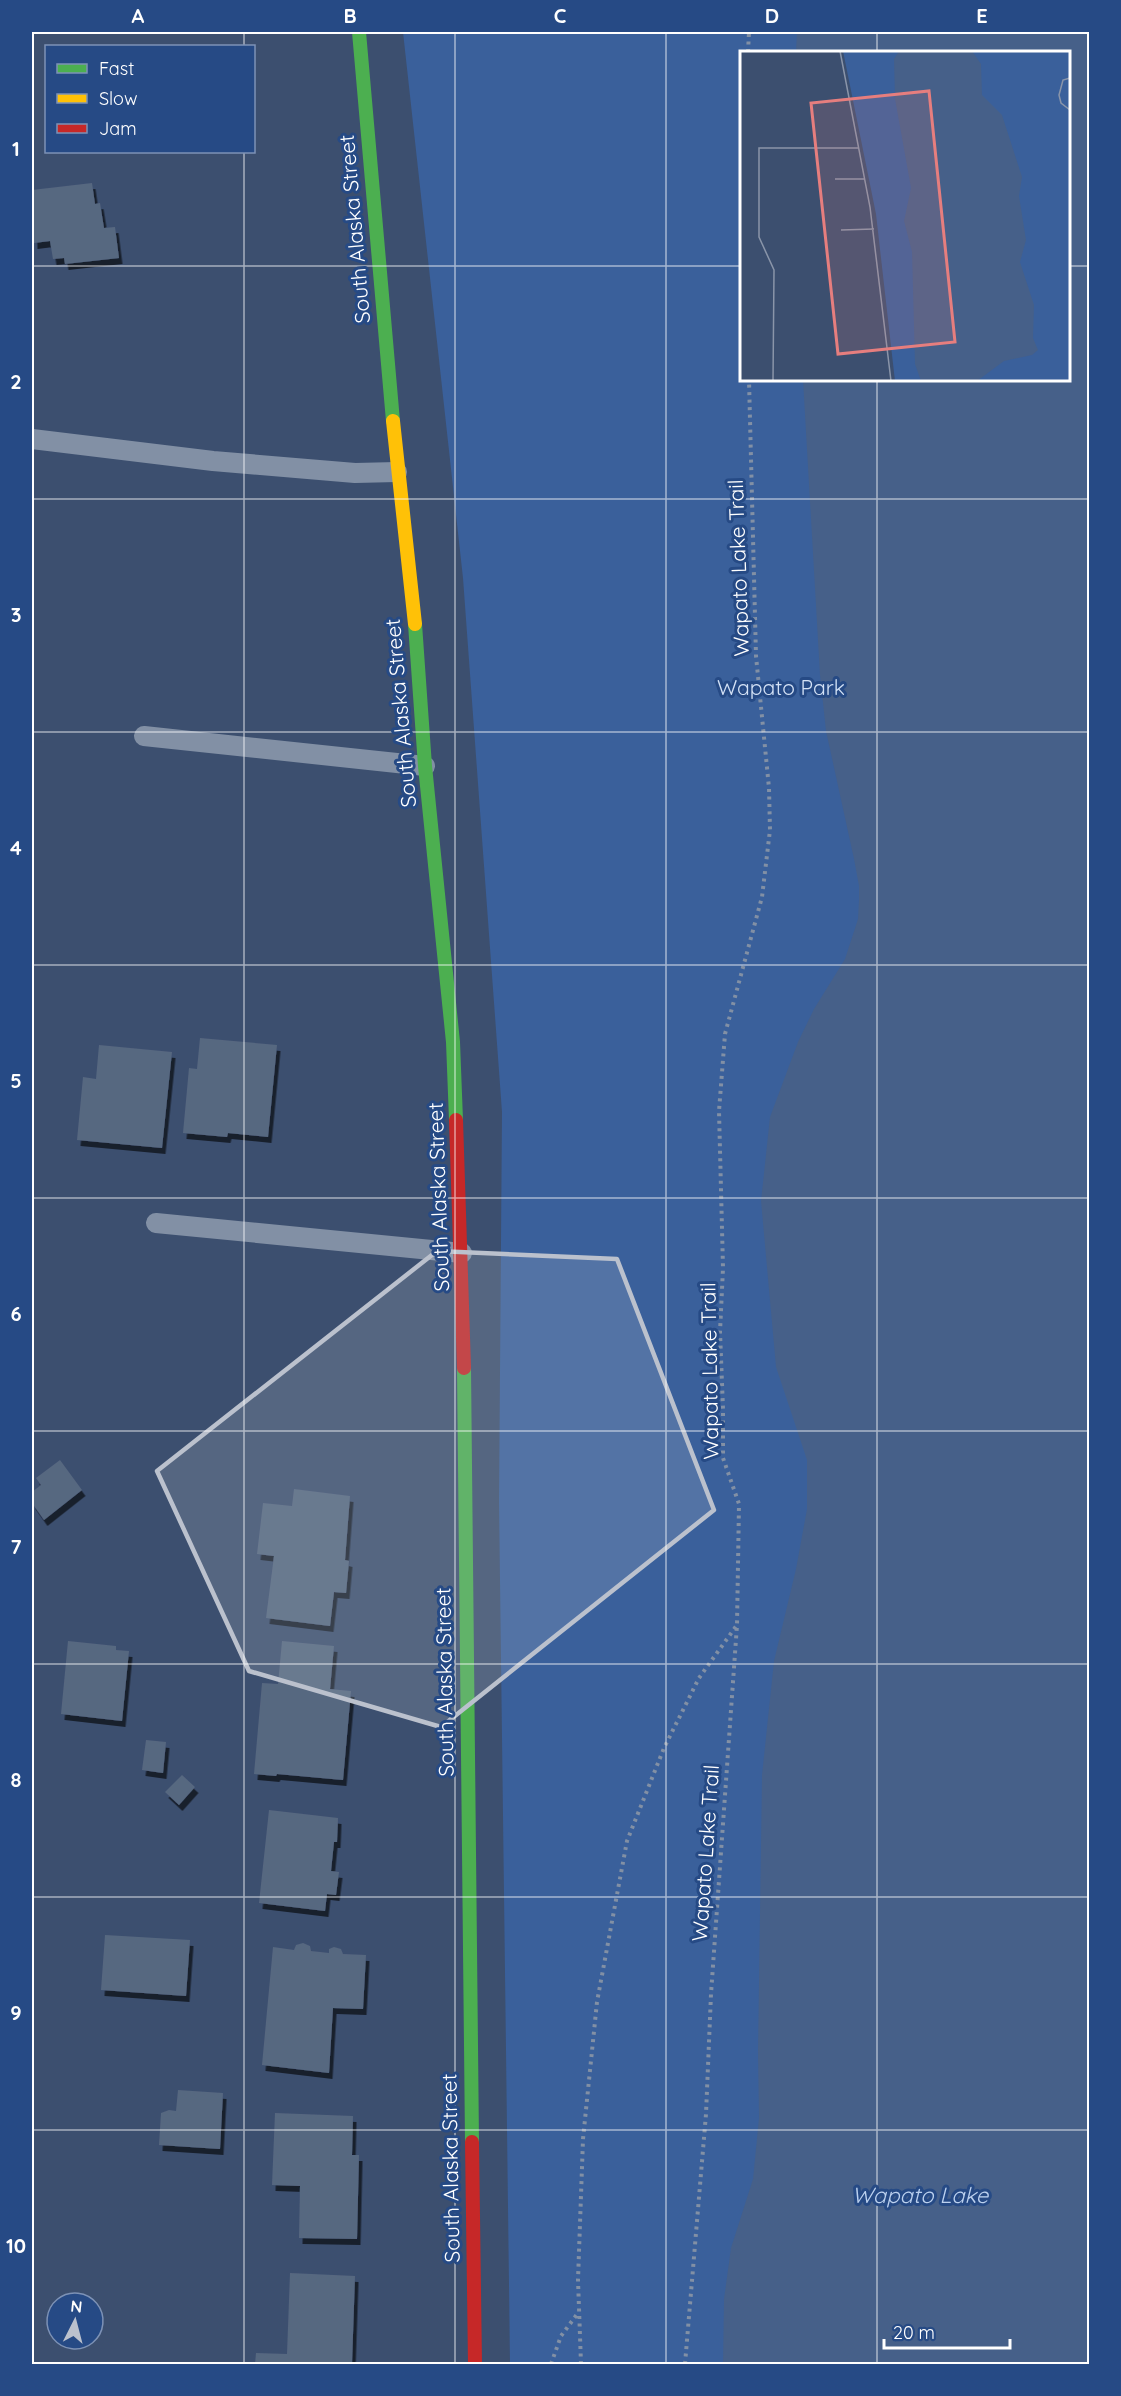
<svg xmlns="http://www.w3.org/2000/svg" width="1121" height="2396" viewBox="0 0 1121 2396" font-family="Quicksand,sans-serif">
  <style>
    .green { fill: #3a609b; fill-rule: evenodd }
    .water { fill: #466089 }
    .building { fill: #576780; filter: url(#shadow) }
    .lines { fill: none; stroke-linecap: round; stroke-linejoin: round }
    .path { stroke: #8290a5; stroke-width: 4; stroke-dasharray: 3 4.5; stroke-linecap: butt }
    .lane { stroke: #8290a5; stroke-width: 20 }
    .fast { stroke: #4caf50; stroke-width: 14 }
    .slow { stroke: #ffc107; stroke-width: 14 }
    .jam { stroke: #c62828; stroke-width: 14 }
    .marked { fill: #bbc1cd; fill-opacity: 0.2; stroke: #bbc1cd; stroke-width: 4.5; stroke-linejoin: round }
    .grid { fill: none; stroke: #fff; stroke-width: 1.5; stroke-opacity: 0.55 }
    .labels { text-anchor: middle; stroke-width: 6; stroke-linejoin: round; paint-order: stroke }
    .street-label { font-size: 21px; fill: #fff; stroke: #264a85 }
    .park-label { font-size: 21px; fill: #d4e2f6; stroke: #264a85 }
    .water-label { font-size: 22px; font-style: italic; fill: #bcd1ef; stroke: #264a85 }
    .inset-road { fill: none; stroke: #8a95a9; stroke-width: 1.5 }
    .view { fill: #e67e7e; fill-opacity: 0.15; stroke: #e67e7e; stroke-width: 3 }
    .inset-edge { fill: none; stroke: #fff; stroke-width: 3 }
    .neatline { fill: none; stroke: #fff; stroke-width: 2 }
    .grid-label { font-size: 20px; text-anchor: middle; font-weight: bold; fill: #fff }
  </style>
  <defs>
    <filter id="shadow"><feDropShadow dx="3.5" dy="6" stdDeviation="0" flood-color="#0009"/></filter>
  </defs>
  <rect width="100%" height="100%" fill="#3c4f6f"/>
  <path class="green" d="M403 32H1089V2364H510L499 1502 502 1112 463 578ZM742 52H1068V380H742Z"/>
  <path class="water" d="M797 32H1089V2364H723L724 2299 731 2248 753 2179 759 2118 758 2052 762 1775 774 1661 796 1569 807 1509V1460L776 1367 761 1201 770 1117 798 1042 814 1009 845 959 858 919 859 900V886L854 859 826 731 820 675 803 380H1068V52H796Z"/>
  <path class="building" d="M92 183 95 204 100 203 104 228 115 227 119 258 65 264 64 258 53 259 50 241 34 243 32 190Z
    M200 1038 277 1045 268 1137 228 1133 227 1137 183 1133 189 1068 197 1069Z
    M99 1045 172 1052 162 1148 77 1140 83 1077 96 1079Z
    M60 1460 82 1490 44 1520 32 1503V1492L41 1485 36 1478Z
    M294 1489 350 1496 345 1560 349 1561 346 1593 334 1592 330 1626 266 1618 274 1556 257 1554 263 1503 292 1506Z
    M68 1641 116 1646V1650L129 1651 122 1721 61 1714Z
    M282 1641 334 1646 330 1689 351 1691 343 1780 277 1774 276 1776 254 1774 262 1683 278 1684Z
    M146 1740 166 1742 163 1773 142 1770Z
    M182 1775 195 1787 179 1805 165 1792Z
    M269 1810 338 1818 337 1842H334L331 1871 339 1872 336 1895 327 1894 325 1911 259 1903Z
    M105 1935 190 1940 186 1996 101 1990Z
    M303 1943 310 1946 311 1951 329 1953V1949L334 1947 341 1949 343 1954 366 1955 363 2009 333 2008 329 2073 262 2065 273 1947 294 1950 296 1945Z
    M178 2090 223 2093 220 2149 159 2145 161 2113 169 2110 176 2111Z
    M275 2113 353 2116 352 2155H359L357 2239 299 2238 300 2186 272 2185Z
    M290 2273 355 2276 352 2364H255L256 2353 287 2354Z"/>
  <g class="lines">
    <path class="path" d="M748 52 749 32
      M551 2364 561 2336 578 2313
      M581 2364 578 2280 583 2139 597 2002 627 1841 664 1748 699 1678 737 1625
      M685 2364 706 2114 711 1994 737 1625 739 1504 723 1458V1409L720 1332 723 1268 719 1111 725 1034 762 897 770 830 769 788 756 656 749 380"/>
    <path class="lane" d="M32 439 213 461 355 473 397 472
      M144 736 425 766
      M156 1223 462 1253"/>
    <path class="fast" d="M359 32 393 421
      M415 624 425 766 453 1042 456 1120
      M464 1368 472 2142"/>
    <path class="slow" d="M393 421 415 624"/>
    <path class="jam" d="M456 1120 464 1368
      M472 2142 475 2364"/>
  </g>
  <path class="marked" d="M437 1251 617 1259 714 1510 441 1727 249 1671 157 1471Z"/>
  <path class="grid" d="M244 32V46M455 32V2364M666 32V2364M877 32V52M244 152V2364M32 266H742M1068 266H1090M877 380V2364M32 499H1090M32 732H1090M32 965H1090M32 1198H1090M32 1431H1090M32 1664H1090M32 1897H1090M32 2130H1090"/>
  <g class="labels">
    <g class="street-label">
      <text transform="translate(355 229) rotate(-95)" y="7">South Alaska Street</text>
      <text transform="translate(739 568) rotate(-92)" y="7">Wapato Lake Trail</text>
      <text transform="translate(401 713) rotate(-95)" y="7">South Alaska Street</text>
      <text transform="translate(439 1197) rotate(-92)" y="7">South Alaska Street</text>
      <text transform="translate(710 1371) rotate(-91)" y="7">Wapato Lake Trail</text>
      <text transform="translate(445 1682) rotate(-91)" y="7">South Alaska Street</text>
      <text transform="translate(706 1853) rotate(-86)" y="7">Wapato Lake Trail</text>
      <text transform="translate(451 2168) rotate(-91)" y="7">South Alaska Street</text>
    </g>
    <g class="park-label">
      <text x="781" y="695">Wapato Park</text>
    </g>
    <g class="water-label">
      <text x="920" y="2203">Wapato Lake</text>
    </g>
  </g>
  <g transform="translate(740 51)">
    <rect width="330" height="330" fill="#3c4f6f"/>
    <path d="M103 0H330V330H155L136 163Z" fill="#3a609b"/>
    <path d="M159 0H232L241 13 242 44 262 64 282 126 279 145 286 189 280 211 294 254 293 287 298 299 292 304 264 310 237 330H181L175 313 172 201 164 170 171 137 155 48 154 8Z" fill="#466089"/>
    <path class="inset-road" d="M100 0 130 156 151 330M330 27 323 29 319 44 321 52 330 59M95 128H124M101 179 134 178M33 330 34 219 19 186V97H118"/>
    <path class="view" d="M189 40 215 291 98 303 71 52Z"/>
    <rect width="330" height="330" class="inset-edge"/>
  </g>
  <rect width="1121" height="2396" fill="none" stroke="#264a85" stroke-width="66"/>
  <rect x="45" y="45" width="210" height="108" fill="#264a85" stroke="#7d92b6" stroke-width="1.5"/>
  <rect x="57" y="64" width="30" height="9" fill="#4caf50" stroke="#7d92b6" stroke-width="1.5"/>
  <text x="99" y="75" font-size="18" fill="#ffffff">Fast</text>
  <rect x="57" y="94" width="30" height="9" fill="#ffc107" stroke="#7d92b6" stroke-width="1.5"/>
  <text x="99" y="105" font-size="18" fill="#ffffff">Slow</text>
  <rect x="57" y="124" width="30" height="9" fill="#c62828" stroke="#7d92b6" stroke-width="1.5"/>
  <text x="99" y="135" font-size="18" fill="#ffffff">Jam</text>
  <g transform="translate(75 2321) rotate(6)"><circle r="28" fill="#264a85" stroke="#7d92b6" stroke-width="1.5"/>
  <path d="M0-4.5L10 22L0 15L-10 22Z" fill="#bbc1cd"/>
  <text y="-9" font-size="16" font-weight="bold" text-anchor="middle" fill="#ffffff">N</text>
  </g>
  <path d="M884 2339v9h126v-9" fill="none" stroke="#ffffff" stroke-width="3"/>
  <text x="893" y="2339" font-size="18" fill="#ffffff" stroke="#264a85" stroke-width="4.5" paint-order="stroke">20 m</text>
  <rect x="33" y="33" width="1055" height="2330" class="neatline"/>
  <g class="grid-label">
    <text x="138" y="23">A</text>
    <text x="350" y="23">B</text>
    <text x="560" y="23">C</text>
    <text x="772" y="23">D</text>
    <text x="982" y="23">E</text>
    <text x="16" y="156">1</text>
    <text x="16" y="389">2</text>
    <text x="16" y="622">3</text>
    <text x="16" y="855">4</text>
    <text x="16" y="1088">5</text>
    <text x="16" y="1321">6</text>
    <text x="16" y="1554">7</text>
    <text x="16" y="1787">8</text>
    <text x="16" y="2020">9</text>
    <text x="16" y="2253">10</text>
  </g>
</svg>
